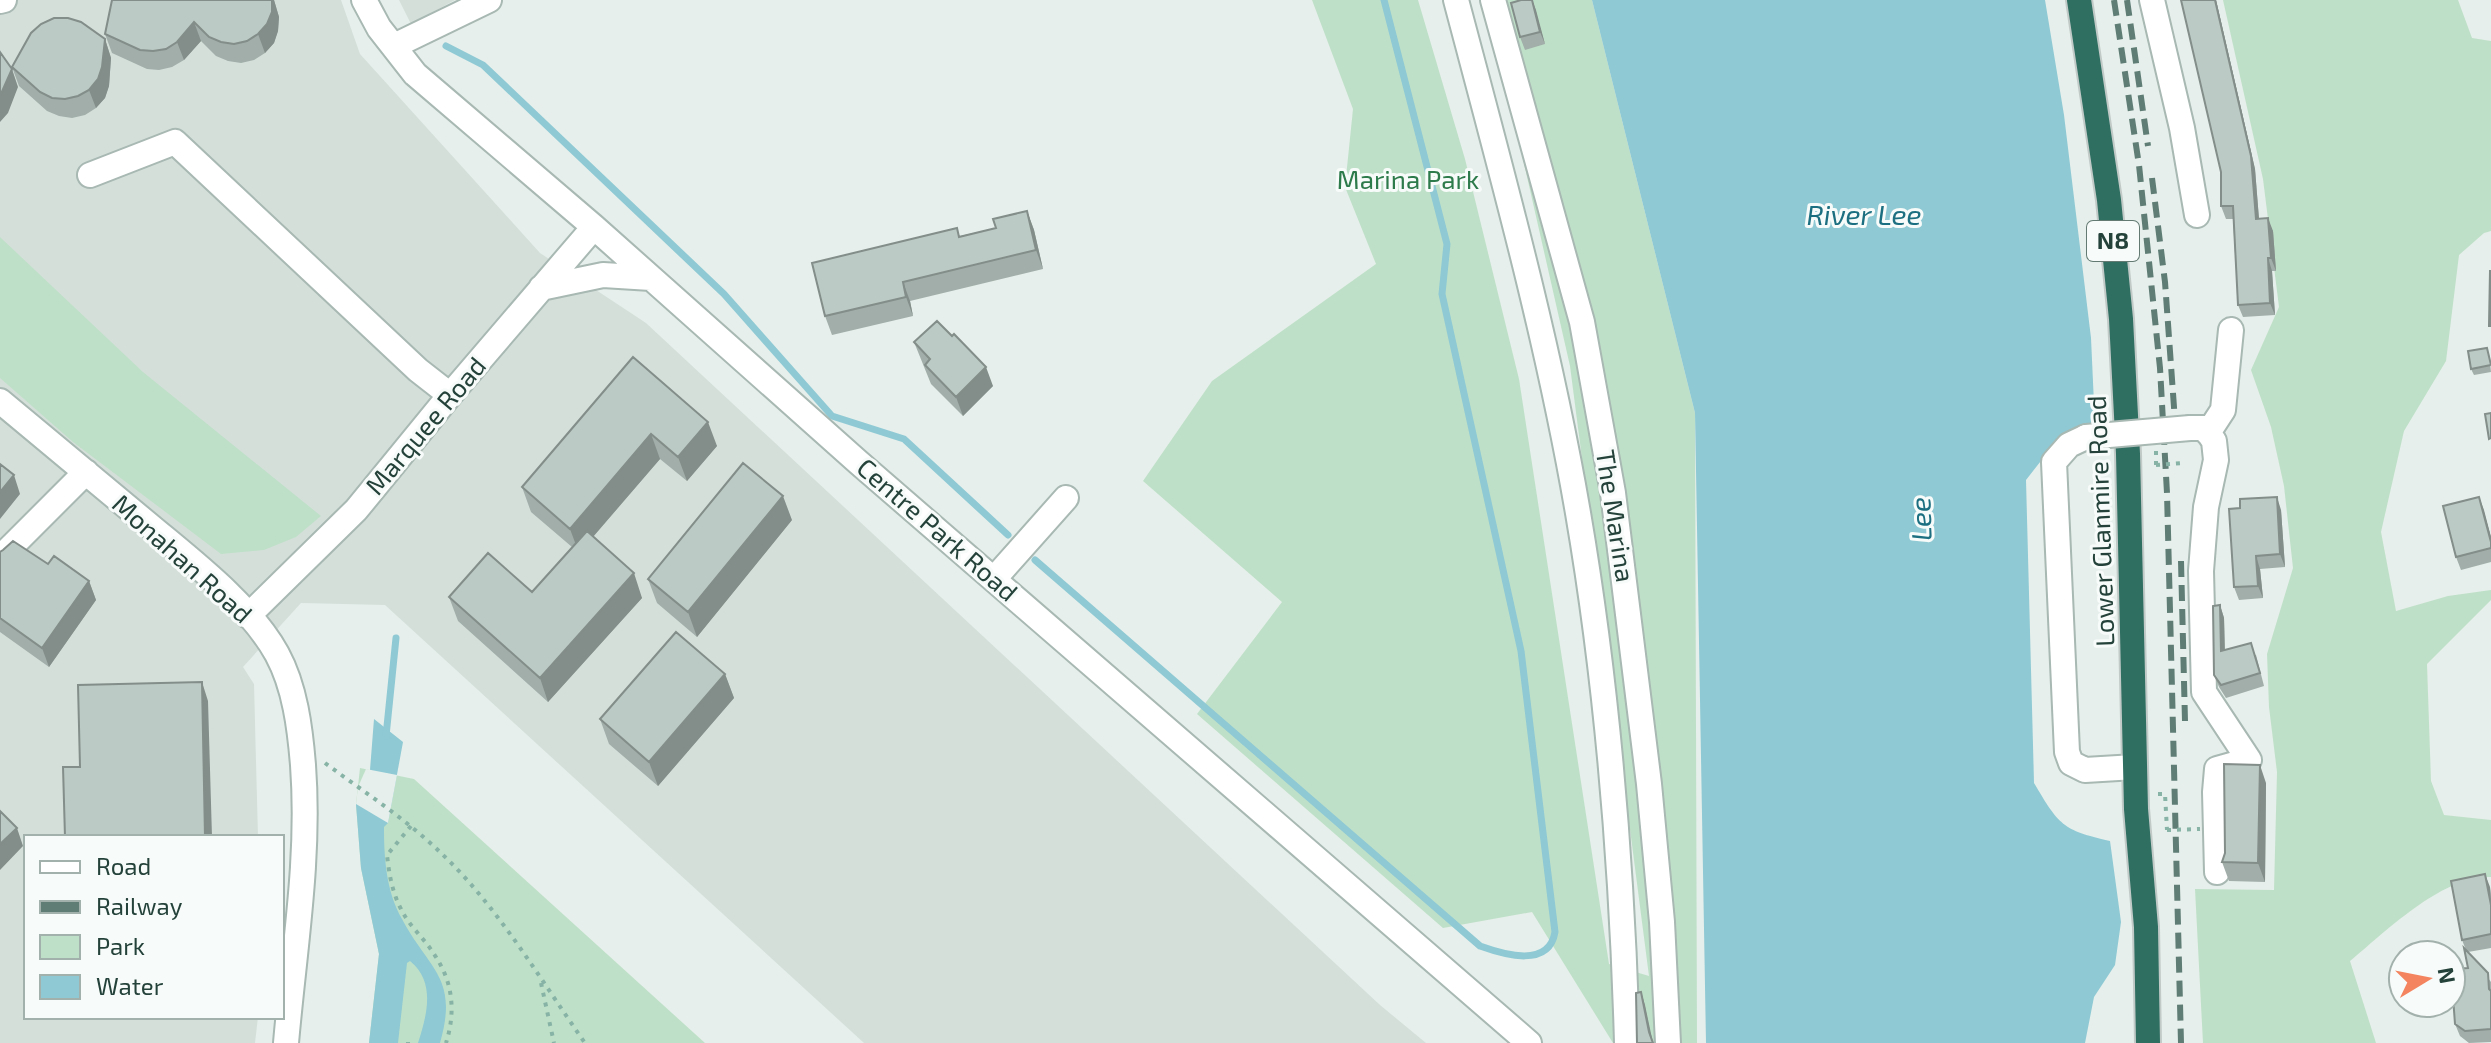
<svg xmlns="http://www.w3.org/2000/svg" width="2491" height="1043" viewBox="0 0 2491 1043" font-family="'Exo 2',sans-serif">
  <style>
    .built { fill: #d4dfda }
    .green { fill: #bfe0c8 }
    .water { fill: #8ec9d4 }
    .pier { fill: #e6efeb }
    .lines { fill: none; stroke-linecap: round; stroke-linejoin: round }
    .stream { stroke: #8ec9d4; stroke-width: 7 }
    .minor-casing { stroke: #a8b8b2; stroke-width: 28 }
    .highway-casing { stroke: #c2cac8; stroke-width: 28 }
    .path { stroke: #86b3a5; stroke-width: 4; stroke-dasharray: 4 6; stroke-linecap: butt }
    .minor { stroke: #fff; stroke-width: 24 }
    .highway { stroke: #2f6f62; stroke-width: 24 }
    .rail { stroke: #5f7d75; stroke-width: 6; stroke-dasharray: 16 8; stroke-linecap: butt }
    .minor-bridge-casing { stroke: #a8b8b2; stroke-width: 28; stroke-linecap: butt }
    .path-bridge { stroke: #86b3a5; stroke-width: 4; stroke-dasharray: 4 6; stroke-linecap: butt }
    .minor-bridge { stroke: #fff; stroke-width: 24 }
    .wall { fill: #a1aea9 }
    .shaded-wall { fill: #838d89 }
    .building { fill: #bbcac4; stroke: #838d89; stroke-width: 2 }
    .labels { text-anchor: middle; stroke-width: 6; stroke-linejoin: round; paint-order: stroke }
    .shield { fill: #f7fbf9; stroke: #637a73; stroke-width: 2 }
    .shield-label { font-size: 24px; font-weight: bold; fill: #24423a }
    .park-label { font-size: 26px; fill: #2d7a4b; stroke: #f7fbf9 }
    .street-label { font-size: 26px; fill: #24423a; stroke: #f7fbf9 }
    .water-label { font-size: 28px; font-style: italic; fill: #1c6f80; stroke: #f7fbf9 }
  </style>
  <rect width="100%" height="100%" fill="#e6efeb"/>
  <path class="built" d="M0 0H341L360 54 540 253 646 323 1380 1005 1426 1043H864L385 605 301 603 243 667 254 684 258 837H26V1017H258L255 1043H0Z
    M399 0H455L411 24Z"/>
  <path class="green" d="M1312 0H1418L1465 159 1519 379 1609 964 1649 976 1570 366 1520 146 1482 0H1592L1695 413 1697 1043H1613L1532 912 1443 928 1197 714 1282 602 1143 481 1212 381 1376 264 1345 187 1353 109Z
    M2223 0H2458L2472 38 2491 41V231L2484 233 2459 255 2446 361 2404 431 2381 532 2396 611 2448 596 2491 590V600L2427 664 2431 781 2444 815 2491 820V877C2444 874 2385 932 2350 961L2376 1043H2203L2195 889 2274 890 2277 772 2269 707 2267 654 2293 568 2284 486 2271 427 2251 370 2279 307 2263 179Z
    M0 237 143 372 321 516 296 537 264 550 221 554 73 442 0 378Z
    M360 768 414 779 705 1043H369L379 954 361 868 356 804Z"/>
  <path class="water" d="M1592 0H2045L2064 115 2091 338 2096 448 2044 457 2026 480 2034 783C2059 825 2062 830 2110 841L2121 922 2115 965 2094 997 2085 1043H1706L1695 413Z
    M374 719 403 742 388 823 384 827C384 858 386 891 402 919 429 970 459 977 440 1043H418C427 1015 436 982 410 961L407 963 398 1043H369L379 954 361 868 356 804 370 770Z"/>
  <path class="pier" d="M366 769 397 775 388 823 356 804 358 787Z"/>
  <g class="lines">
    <path class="stream" d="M446 46 483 65 724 294 832 416 904 439 1008 535
      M1035 560 1480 946C1505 955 1549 968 1555 932L1521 651 1442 294 1447 244 1384 0
      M386 736 396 638"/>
    <g class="minor-casing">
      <path id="minor" d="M364 0 379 28 415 74 594 227 858 462 1529 1043
        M1456 0C1501 170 1548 339 1578 513 1608 688 1622 865 1627 1043
        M1493 0 1582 322 1613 493 1649 784 1662 922 1668 1043
        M2152 0 2182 128 2197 215
        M0 1 4 0
        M394 46 489 0
        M90 175 175 142 418 370 450 395
        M541 288 603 275 651 278
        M0 401C50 443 100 484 149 525 192 561 250 605 277 654 295 687 300 728 303 765 310 859 294 950 286 1043
        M2190 428H2205L2214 441 2216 460 2206 507 2201 571 2204 692 2249 760 2217 769 2215 792 2217 872
        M2208 433 2223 410 2231 330
        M2086 437 2069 445 2054 462 2067 752 2071 763 2085 770 2135 767
        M0 558 86 472
        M994 579 1066 498
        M248 616 356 510 450 395 594 227"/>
    </g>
    <g class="highway-casing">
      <path id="highway" d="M2079 0 2109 200 2121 319 2128 454 2136 809 2146 927 2148 1043"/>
    </g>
    <path class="path" d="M2156 451V465
      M325 763C364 792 406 819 441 853 498 907 540 979 585 1043
      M2158 794H2165L2167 830
      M411 826 387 855C389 873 392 892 401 909 409 926 424 938 434 954 453 982 456 1011 446 1043
      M541 983 554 1043
      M408 1042V1043"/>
    <use href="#minor" class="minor"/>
    <use href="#highway" class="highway"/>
    <path class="rail" d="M2114 0 2139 165 2160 368 2167 493 2181 1043
      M2127 0 2148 146
      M2152 178 2165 282 2175 421
      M2181 561 2185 721"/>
    <g class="minor-bridge-casing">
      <path id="minor-bridge" d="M2086 437 2190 428"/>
    </g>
    <path class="path-bridge" d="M2156 465 2183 463
      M2167 830 2200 829"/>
    <use href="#minor-bridge" class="minor-bridge"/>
  </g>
  <path class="wall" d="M112 0H274L279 17 278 31 274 43 265 53 254 60 241 63 228 61 216 56 201 41 184 60 172 67 159 70 147 69 112 53 105 34Z
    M1532 0 1545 44 1525 50 1520 37Z
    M2181 0H2216L2255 169 2259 219 2273 231 2276 271H2272L2275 315 2243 317 2238 305 2233 219H2226L2221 206V172Z
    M105 39 111 58 109 86 105 98 96 108 85 115 72 118 59 116 47 111 19 86 12 67Z
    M1027 211 1034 230 1043 269 910 301 913 316 832 335 825 316 960 236 996 228Z
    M914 342 993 386 963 416 931 384Z
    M2489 354 2491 372 2474 375 2471 369Z
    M633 357 717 446 687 481 660 459 593 537 642 598 548 702 458 621 449 597 532 592 572 547 531 512 522 487Z
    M2479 497 2491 537V562L2461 570 2456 557Z
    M2281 510 2285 567 2260 569 2263 598 2239 600 2234 587Z
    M792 520 697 637 657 603 648 579Z
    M0 552 48 564 89 581 96 600 49 667 0 632Z
    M2220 605 2224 618 2225 650 2256 655 2264 686 2226 698 2219 687 2214 675Z
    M725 674 734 698 658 786 609 744 600 719Z
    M2266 783 2265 882 2229 881 2222 862Z
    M2490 887 2491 894V948L2468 952 2491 982V1042L2469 1043 2460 1036 2455 1024 2468 968 2466 950 2462 940Z"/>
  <path class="shaded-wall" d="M272 0H274L279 17 278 31 274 43 265 53 258 34Z
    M1532 0 1536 10 1545 44 1540 32Z
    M2215 0H2216L2255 169 2260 232 2256 219Z
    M194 22 201 41 184 60 177 42Z
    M105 39 111 58 109 86 105 98 96 108 89 90Z
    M12 69 18 87 8 113 0 122V96Z
    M1027 211 1034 230 1043 269 1036 250Z
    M2268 218 2273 231 2276 271 2271 258Z
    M2268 258 2272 271 2275 315 2270 303Z
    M903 282 910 301 913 316 906 297Z
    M986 367 993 386 963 416 956 397Z
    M708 422 717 446 687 481 678 457Z
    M651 434 660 459 579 553 570 529Z
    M14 475 20 494 0 519V492Z
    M783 496 792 520 697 637 688 612Z
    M2277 497 2281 510 2285 567 2280 554Z
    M2479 497 2484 510 2491 537V542Z
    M2256 556 2260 569 2263 598 2258 586Z
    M634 573 642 598 548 702 540 678Z
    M89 581 96 600 49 667 42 648Z
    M2220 605 2224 618 2225 664 2221 651Z
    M725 674 734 698 658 786 649 762Z
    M202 682 208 701 212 837H205Z
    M2260 765 2266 783 2265 882 2258 863Z
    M17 828 23 846 0 870V844Z
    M2485 874 2490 887 2491 906Z
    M1641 992 1645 1005 1653 1043 1649 1032Z"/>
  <path class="building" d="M112 0H272V12L267 24 258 34 247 41 234 44 221 42 209 37 194 22 177 42 166 49 153 51 140 50 105 34Z
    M1521 0H1532L1540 32 1520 37 1511 3Z
    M2181 0H2215L2251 156 2256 219 2268 218 2271 258H2268L2270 303 2238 305 2233 206H2221V172Z
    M54 18H68L81 22 105 39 102 67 98 79 89 90 78 96 65 99 52 98 40 92 12 67 31 33 41 24Z
    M0 52 12 69 0 96Z
    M1027 211 1036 250 903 282 906 297 825 316 812 263 957 228 959 237 996 228 993 219Z
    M2490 271H2491V326H2489Z
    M937 321 952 336 954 334 986 367 956 397 925 365 930 359 914 342Z
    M2487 348 2491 365 2471 369 2468 351Z
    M633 357 708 422 678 457 651 434 570 529 522 487Z
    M2491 413V438L2489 439 2485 414Z
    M743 463 783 496 688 612 648 579Z
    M0 464 14 475 0 492Z
    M2277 497 2280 554 2256 556 2258 586 2234 587 2229 509 2240 508V499Z
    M2479 497 2491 542V548L2456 557 2443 506Z
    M587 531 634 573 540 678 449 597 488 553 532 592Z
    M13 541 48 564 54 556 89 581 42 648 0 618V552L3 550Z
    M2220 605 2221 651 2251 643 2260 673 2221 685 2214 675 2213 606Z
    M676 632 725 674 649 762 600 719Z
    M202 682 205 837H65L63 767H80L78 685Z
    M2224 764 2260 765 2258 863 2222 862 2225 853Z
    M0 811 17 828 0 844Z
    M2485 874 2491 905V934L2462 940 2451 881Z
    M2464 948 2488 973 2489 989 2491 991V1029L2465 1031 2455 1024 2451 969 2468 968Z
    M1641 992 1649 1032 1653 1043H1637L1636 993Z"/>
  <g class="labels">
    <rect class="shield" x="2087" y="221" width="52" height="40" rx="6"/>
    <g class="shield-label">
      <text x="2113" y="249">N8</text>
    </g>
    <g class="park-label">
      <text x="1408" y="189">Marina Park</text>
    </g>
    <g class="street-label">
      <text transform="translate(426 426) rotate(-50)" y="9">Marquee Road</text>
      <text transform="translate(1615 516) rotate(81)" y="9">The Marina</text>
      <text transform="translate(2101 521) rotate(-92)" y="9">Lower Glanmire Road</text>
      <text transform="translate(937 530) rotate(41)" y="9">Centre Park Road</text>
      <text transform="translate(182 559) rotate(42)" y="9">Monahan Road</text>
    </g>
    <g class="water-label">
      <text x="1864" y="225">River Lee</text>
      <text transform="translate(1921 519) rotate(-92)" y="10">Lee</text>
    </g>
  </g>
  <rect x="24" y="835" width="260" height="184" fill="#f7fbf9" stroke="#a3b1ad" stroke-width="2"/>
  <rect x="40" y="861" width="40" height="12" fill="#ffffff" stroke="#a3b1ad" stroke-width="2"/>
  <text x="96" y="875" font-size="24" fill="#24423a">Road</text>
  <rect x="40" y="901" width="40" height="12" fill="#5f7d75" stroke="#a3b1ad" stroke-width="2"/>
  <text x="96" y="915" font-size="24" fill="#24423a">Railway</text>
  <rect x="40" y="935" width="40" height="24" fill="#bfe0c8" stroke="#a3b1ad" stroke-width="2"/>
  <text x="96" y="955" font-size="24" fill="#24423a">Park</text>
  <rect x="40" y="975" width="40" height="24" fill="#8ec9d4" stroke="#a3b1ad" stroke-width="2"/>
  <text x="96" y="995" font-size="24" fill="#24423a">Water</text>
  <g transform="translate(2427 979) rotate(80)"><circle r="38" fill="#f7fbf9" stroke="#a3b1ad" stroke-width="2"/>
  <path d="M0-6L14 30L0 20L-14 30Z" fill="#f4845f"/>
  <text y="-12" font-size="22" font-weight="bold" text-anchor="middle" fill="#24423a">N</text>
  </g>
</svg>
